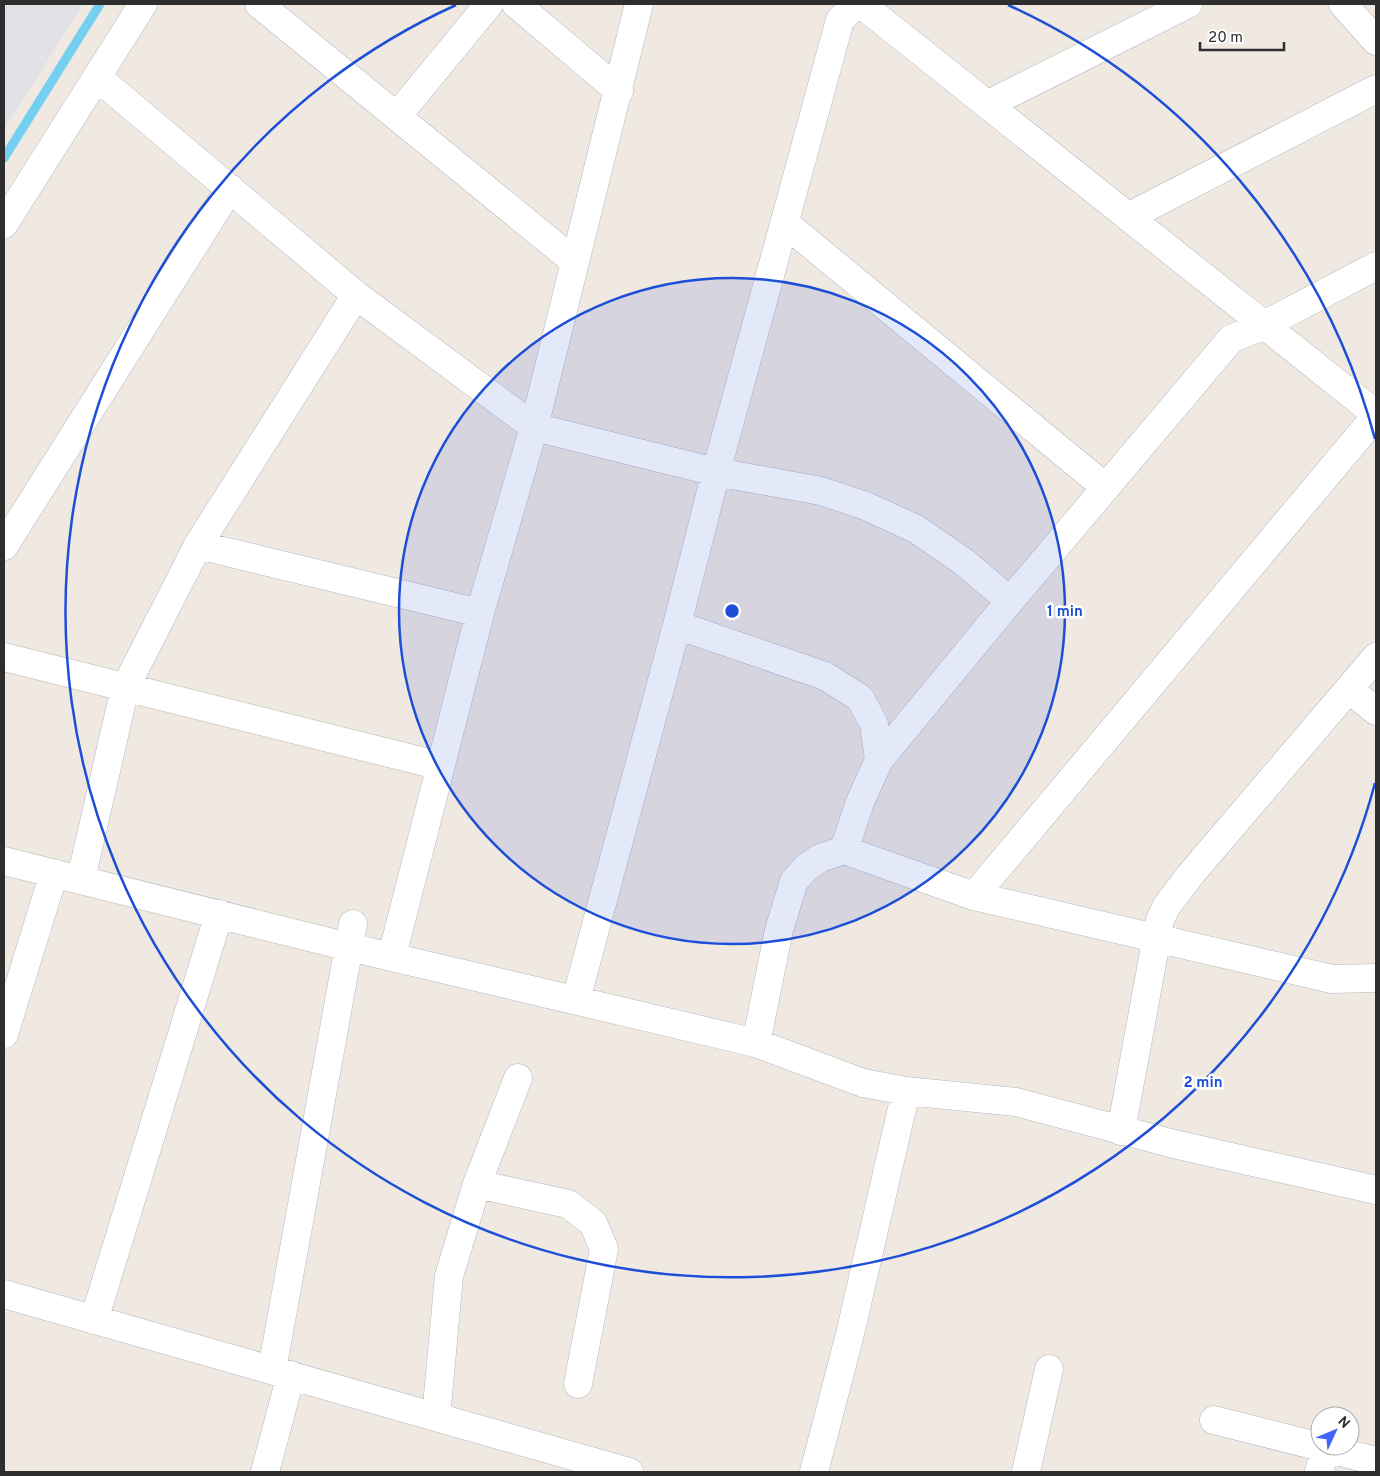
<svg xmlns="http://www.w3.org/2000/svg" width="1380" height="1476" viewBox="0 0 1380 1476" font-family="Overpass,sans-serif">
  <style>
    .industrial { fill: #e3e1e8 }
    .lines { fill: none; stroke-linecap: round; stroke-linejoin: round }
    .stream { stroke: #75cff0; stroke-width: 9 }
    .minor-casing { stroke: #b4b7c1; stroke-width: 29 }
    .minor { stroke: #fff; stroke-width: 28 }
    .ring { fill: none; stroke: #1d4ed8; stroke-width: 2.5 }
    .centre { fill: #1d4ed8; stroke: #fff; stroke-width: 2.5 }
    .ring-label { font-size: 15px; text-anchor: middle; font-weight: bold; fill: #1d4ed8; stroke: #fff; stroke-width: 5; stroke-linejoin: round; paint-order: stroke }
  </style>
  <rect width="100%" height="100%" fill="#efe9e1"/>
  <path class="industrial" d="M4 4H83L4 130Z"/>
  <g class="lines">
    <path class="stream" d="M4 158 100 4"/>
    <g class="minor-casing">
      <path id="minor" d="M259 4 574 261
        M516 4 619 91
        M861 4 1376 414
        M1343 4 1376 41
        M97 77 356 295 534 427 716 472 821 491 866 506 916 529 964 562 1010 601
        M989 104 1188 4
        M397 116 489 4
        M1128 217 1376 89
        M4 224 143 4
        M786 224 1105 487
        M198 545 480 613
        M4 546 230 188
        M677 625 825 676 860 698 874 724 879 760
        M4 657 441 766
        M1349 689 1376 711
        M844 850 974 896 1332 979 1376 978
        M4 861 349 947 756 1043 863 1083 906 1091 1016 1102 1174 1144 1376 1190
        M81 879 125 688 198 545 356 295
        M974 896 1376 416
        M392 956 480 613 534 427 639 4
        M576 1000 677 625 716 472 840 20 856 4
        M4 1034 54 873
        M756 1043 779 930 794 881 806 868 820 858 844 850 860 802 879 760 1010 601 1231 339 1264 325 1376 266
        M1121 1131 1160 920 1166 907 1191 874 1376 657
        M477 1184 568 1204 593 1223 604 1249 578 1384
        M4 1294 629 1472
        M94 1320 219 914
        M272 1370 353 924
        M436 1417 449 1276 477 1184 518 1078
        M1214 1420 1376 1461
        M265 1472 291 1375
        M814 1472 850 1334 906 1091
        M1026 1472 1049 1369
        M1319 1472 1325 1448"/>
    </g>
    <use href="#minor" class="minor"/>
  </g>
  <circle cx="732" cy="611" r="333" fill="#1d4ed8" fill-opacity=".12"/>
  <g class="ring">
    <circle cx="732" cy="611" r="333"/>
    <path d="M1375 783A666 666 0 1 1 456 5M1008 5A666 666 0 0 1 1375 439"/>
  </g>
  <circle cx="732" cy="611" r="8" class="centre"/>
  <g class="ring-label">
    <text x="1065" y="616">1 min</text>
    <text x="1203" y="1087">2 min</text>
  </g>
  <rect width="1380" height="1476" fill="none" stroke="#2e2e2e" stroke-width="10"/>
  <g transform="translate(1335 1431) rotate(46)"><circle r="24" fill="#ffffff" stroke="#ababab"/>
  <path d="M0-4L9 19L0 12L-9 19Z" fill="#4264fb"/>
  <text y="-8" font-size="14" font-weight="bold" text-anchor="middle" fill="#2e2e2e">N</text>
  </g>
  <path d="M1200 42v8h84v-8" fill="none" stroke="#2e2e2e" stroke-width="2.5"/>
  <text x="1208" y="42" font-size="15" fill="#2e2e2e" stroke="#ffffff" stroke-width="4" paint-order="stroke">20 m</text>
</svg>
